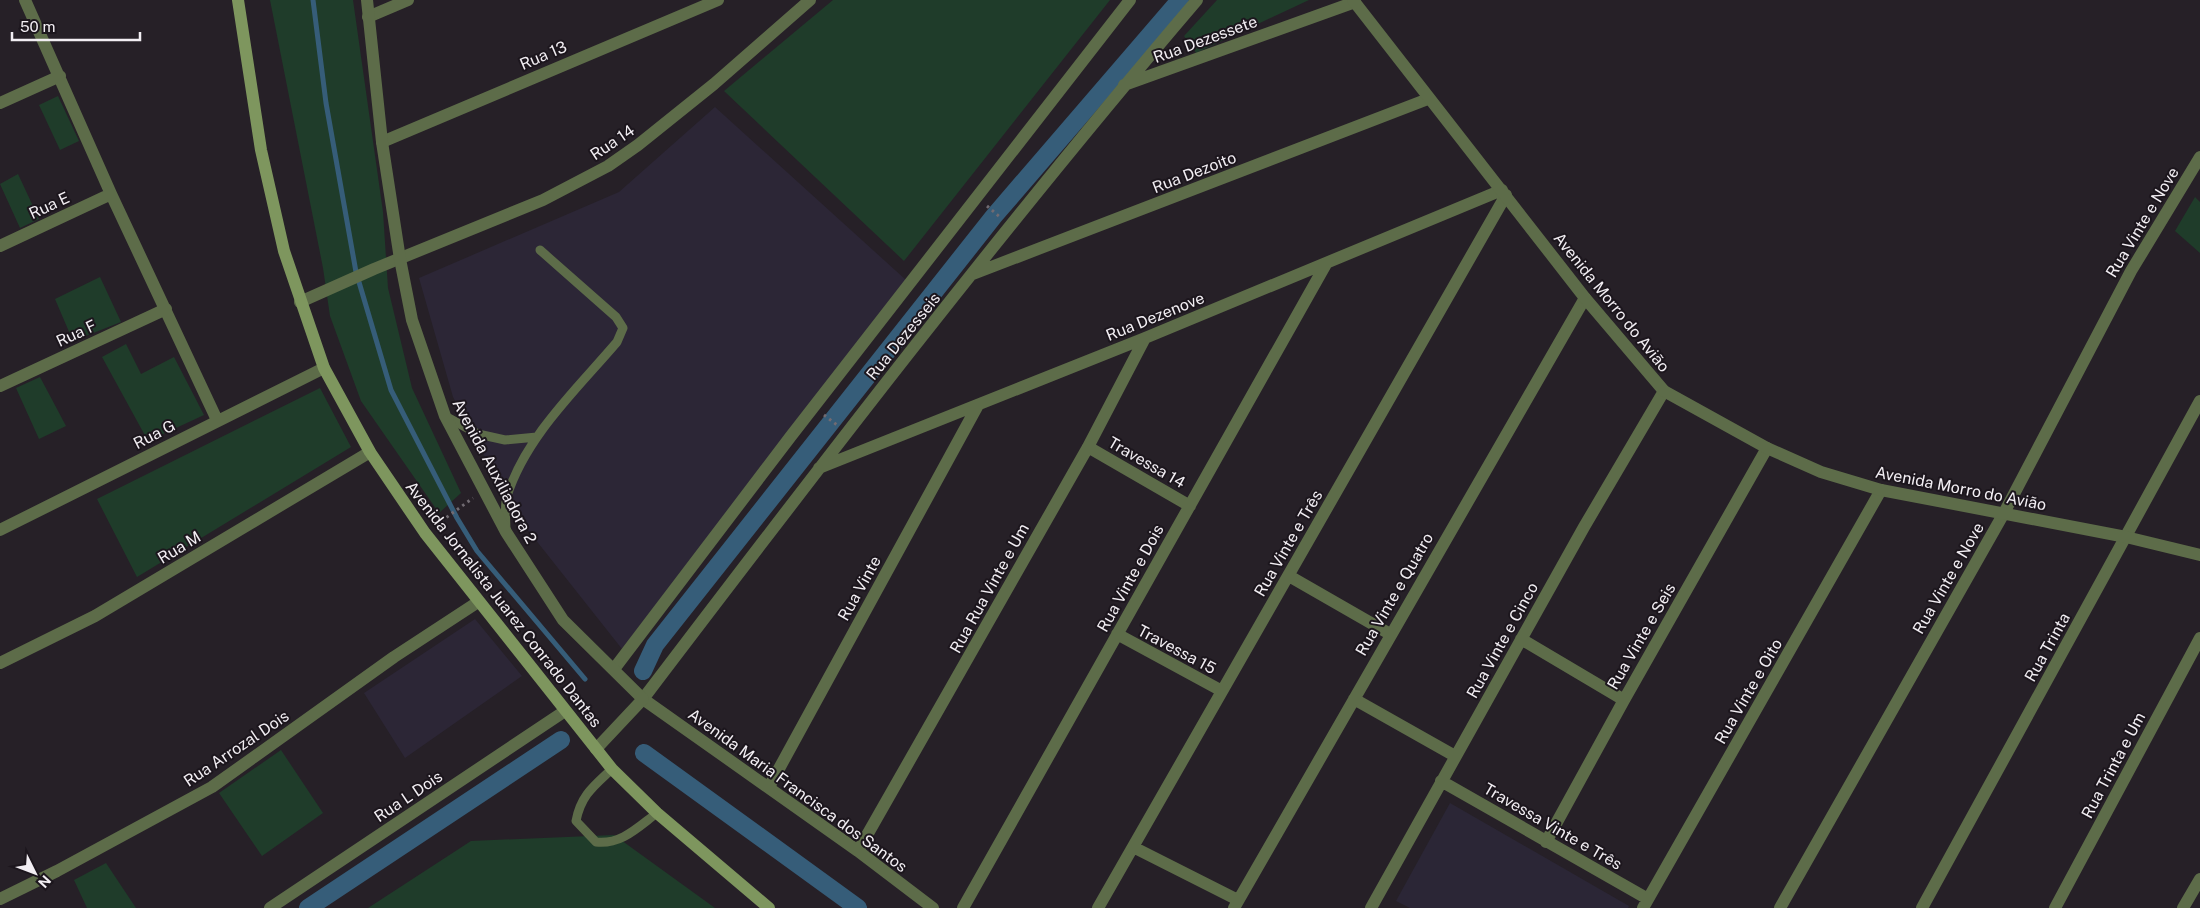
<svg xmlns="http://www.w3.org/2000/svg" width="2200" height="908" viewBox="0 0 2200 908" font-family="'Public Sans',sans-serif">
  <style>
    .industrial { fill: #2c2636 }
    .education { fill: #2b2636 }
    .green { fill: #1f3c2a }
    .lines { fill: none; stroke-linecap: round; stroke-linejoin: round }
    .stream { stroke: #365d79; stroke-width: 5 }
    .canal { stroke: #365d79; stroke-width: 18 }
    .path { stroke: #716b72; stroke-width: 3; stroke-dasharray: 2.5 4; stroke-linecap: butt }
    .service { stroke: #5d6c49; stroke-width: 9 }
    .minor { stroke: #5d6c49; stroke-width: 12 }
    .tertiary { stroke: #5d6c49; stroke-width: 12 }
    .secondary { stroke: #7e965e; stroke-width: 12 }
    .labels { text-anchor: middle; stroke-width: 4; stroke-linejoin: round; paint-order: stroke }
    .street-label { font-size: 16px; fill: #f2eef3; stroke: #1c161d }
  </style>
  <rect width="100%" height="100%" fill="#262027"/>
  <path class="industrial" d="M715 107 906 280 622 649 516 515 453 397 419 278 619 192Z
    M475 619 522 676 405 758 364 693Z"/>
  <path class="education" d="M1450 803 1629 906 1628 908H1410L1396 901Z"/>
  <path class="green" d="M270 0H353L383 212 388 288 412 388 461 493 439 513 361 401 330 316 323 268Z
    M833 0H1110L904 261 724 91Z
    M1217 0H1309L1196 53 1184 36Z
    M58 96 79 141 60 150 39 105Z
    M18 174 39 219 20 228 0 184Z
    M2195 197 2200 202V253L2175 231Z
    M100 277 121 322 73 341 55 299Z
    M126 344 141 374 174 357 204 415 148 441 102 357Z
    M40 377 66 426 39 439 16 388Z
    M320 388 351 447 137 577 97 499Z
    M281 750 323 813 262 856 219 793Z
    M614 835 715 908H368L471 841Z
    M106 863 136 908H87L74 880Z"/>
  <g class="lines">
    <path class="stream" d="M313 0 326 103 356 272 391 390 457 518 477 551 585 679"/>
    <path class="canal" d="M643 671 655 645 994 216 1180 0
      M644 753 858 908
      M308 908 561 740"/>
    <path class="path" d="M987 206 1001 218
      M824 415 837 425
      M436 525 473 498"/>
    <path class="service" d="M445 416 478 434 505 440 537 437
      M506 531C506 520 504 506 507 496 526 436 577 389 617 342L623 328 616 317 540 250
      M612 769C594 786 581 795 576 821L596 842C621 845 638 827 657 813"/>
    <path class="minor" d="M25 0 111 194 217 420
      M368 17 408 0
      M1124 85 1355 2
      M0 103 60 76
      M382 142 718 0
      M0 246 111 194
      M973 274 1428 99
      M300 302 374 269 543 200 608 166 638 145 714 84 810 0
      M0 386 166 309
      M1088 447 1190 506
      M819 468 1145 338 1502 190
      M0 530 324 368
      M1289 576 1390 634
      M1117 634 1222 691
      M1521 639 1624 700
      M0 663 95 616 370 452
      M614 669 791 436 1130 0
      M1354 699 1455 756
      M1441 781 1648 899
      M769 787 978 405
      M1546 842 1624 700 1767 448
      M1133 847 1238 900
      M858 851 1088 447 1145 338
      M0 899 57 871 212 787 394 657 478 602
      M270 908 565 711
      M933 908 858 851 643 699C823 462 1004 226 1197 0
      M963 908 1326 264
      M1098 908 1506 195
      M1234 908 1585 298
      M1371 908 1584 527 1664 391
      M1643 908 1881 490
      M1780 908 2004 513 2131 271 2200 157
      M1922 908 2200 401
      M2055 908 2200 638
      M2183 908 2200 879"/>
    <path class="tertiary" d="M367 0 382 142 400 259 412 320 445 416 506 532 563 620 643 699 596 749
      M1353 0 1585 298 1664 391 1767 448 1821 472 1881 490 2126 537 2200 555"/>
    <path class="secondary" d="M238 0 261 150 284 251 324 368 370 452 425 533 612 769 657 813 769 908"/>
  </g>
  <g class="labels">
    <g class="street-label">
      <text transform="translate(1205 39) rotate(-20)" y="6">Rua Dezessete</text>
      <text transform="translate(543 55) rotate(-23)" y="6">Rua 13</text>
      <text transform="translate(612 142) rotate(-34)" y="6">Rua 14</text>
      <text transform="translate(1194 172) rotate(-21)" y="6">Rua Dezoito</text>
      <text transform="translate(49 205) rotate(-25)" y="6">Rua E</text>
      <text transform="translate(2142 222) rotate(-59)" y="6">Rua Vinte e Nove</text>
      <text transform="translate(1612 302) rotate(51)" y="6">Avenida Morro do Avião</text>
      <text transform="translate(1155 316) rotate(-22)" y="6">Rua Dezenove</text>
      <text transform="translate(76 333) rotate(-25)" y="6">Rua F</text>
      <text transform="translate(903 336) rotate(-51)" y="6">Rua Dezesseis</text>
      <text transform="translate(154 434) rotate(-27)" y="6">Rua G</text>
      <text transform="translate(1147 462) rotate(30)" y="6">Travessa 14</text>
      <text transform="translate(495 471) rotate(62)" y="6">Avenida Auxiliadora 2</text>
      <text transform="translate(1961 488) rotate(11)" y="6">Avenida Morro do Avião</text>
      <text transform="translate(1288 543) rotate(-60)" y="6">Rua Vinte e Três</text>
      <text transform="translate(179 547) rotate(-31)" y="6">Rua M</text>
      <text transform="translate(1130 578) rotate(-61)" y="6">Rua Vinte e Dois</text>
      <text transform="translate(1948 578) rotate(-60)" y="6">Rua Vinte e Nove</text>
      <text transform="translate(859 588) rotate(-61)" y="6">Rua Vinte</text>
      <text transform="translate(989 588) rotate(-61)" y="6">Rua Rua Vinte e Um</text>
      <text transform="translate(1394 594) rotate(-60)" y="6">Rua Vinte e Quatro</text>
      <text transform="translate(504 604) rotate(52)" y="6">Avenida Jornalista Juarez Conrado Dantas</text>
      <text transform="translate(1641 636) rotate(-60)" y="6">Rua Vinte e Seis</text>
      <text transform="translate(1502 640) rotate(-61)" y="6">Rua Vinte e Cinco</text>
      <text transform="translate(2047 647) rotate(-61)" y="6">Rua Trinta</text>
      <text transform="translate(1177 649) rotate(28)" y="6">Travessa 15</text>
      <text transform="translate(1748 691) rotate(-60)" y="6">Rua Vinte e Oito</text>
      <text transform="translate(236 748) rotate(-34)" y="6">Rua Arrozal Dois</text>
      <text transform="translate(2113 765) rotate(-62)" y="6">Rua Trinta e Um</text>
      <text transform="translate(798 790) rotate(36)" y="6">Avenida Maria Francisca dos Santos</text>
      <text transform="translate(408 796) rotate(-34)" y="6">Rua L Dois</text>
      <text transform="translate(1553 826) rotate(30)" y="6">Travessa Vinte e Três</text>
    </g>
  </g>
  <g transform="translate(35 873) rotate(132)" stroke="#1c161d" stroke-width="4" paint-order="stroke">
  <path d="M0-4L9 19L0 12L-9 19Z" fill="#f2eef3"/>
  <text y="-8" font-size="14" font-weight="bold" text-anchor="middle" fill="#f2eef3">N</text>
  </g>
  <path d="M12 32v8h128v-8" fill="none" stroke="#f2eef3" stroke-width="2.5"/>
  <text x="20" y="32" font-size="15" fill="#f2eef3" stroke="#1c161d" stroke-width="4" paint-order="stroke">50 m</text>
</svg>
